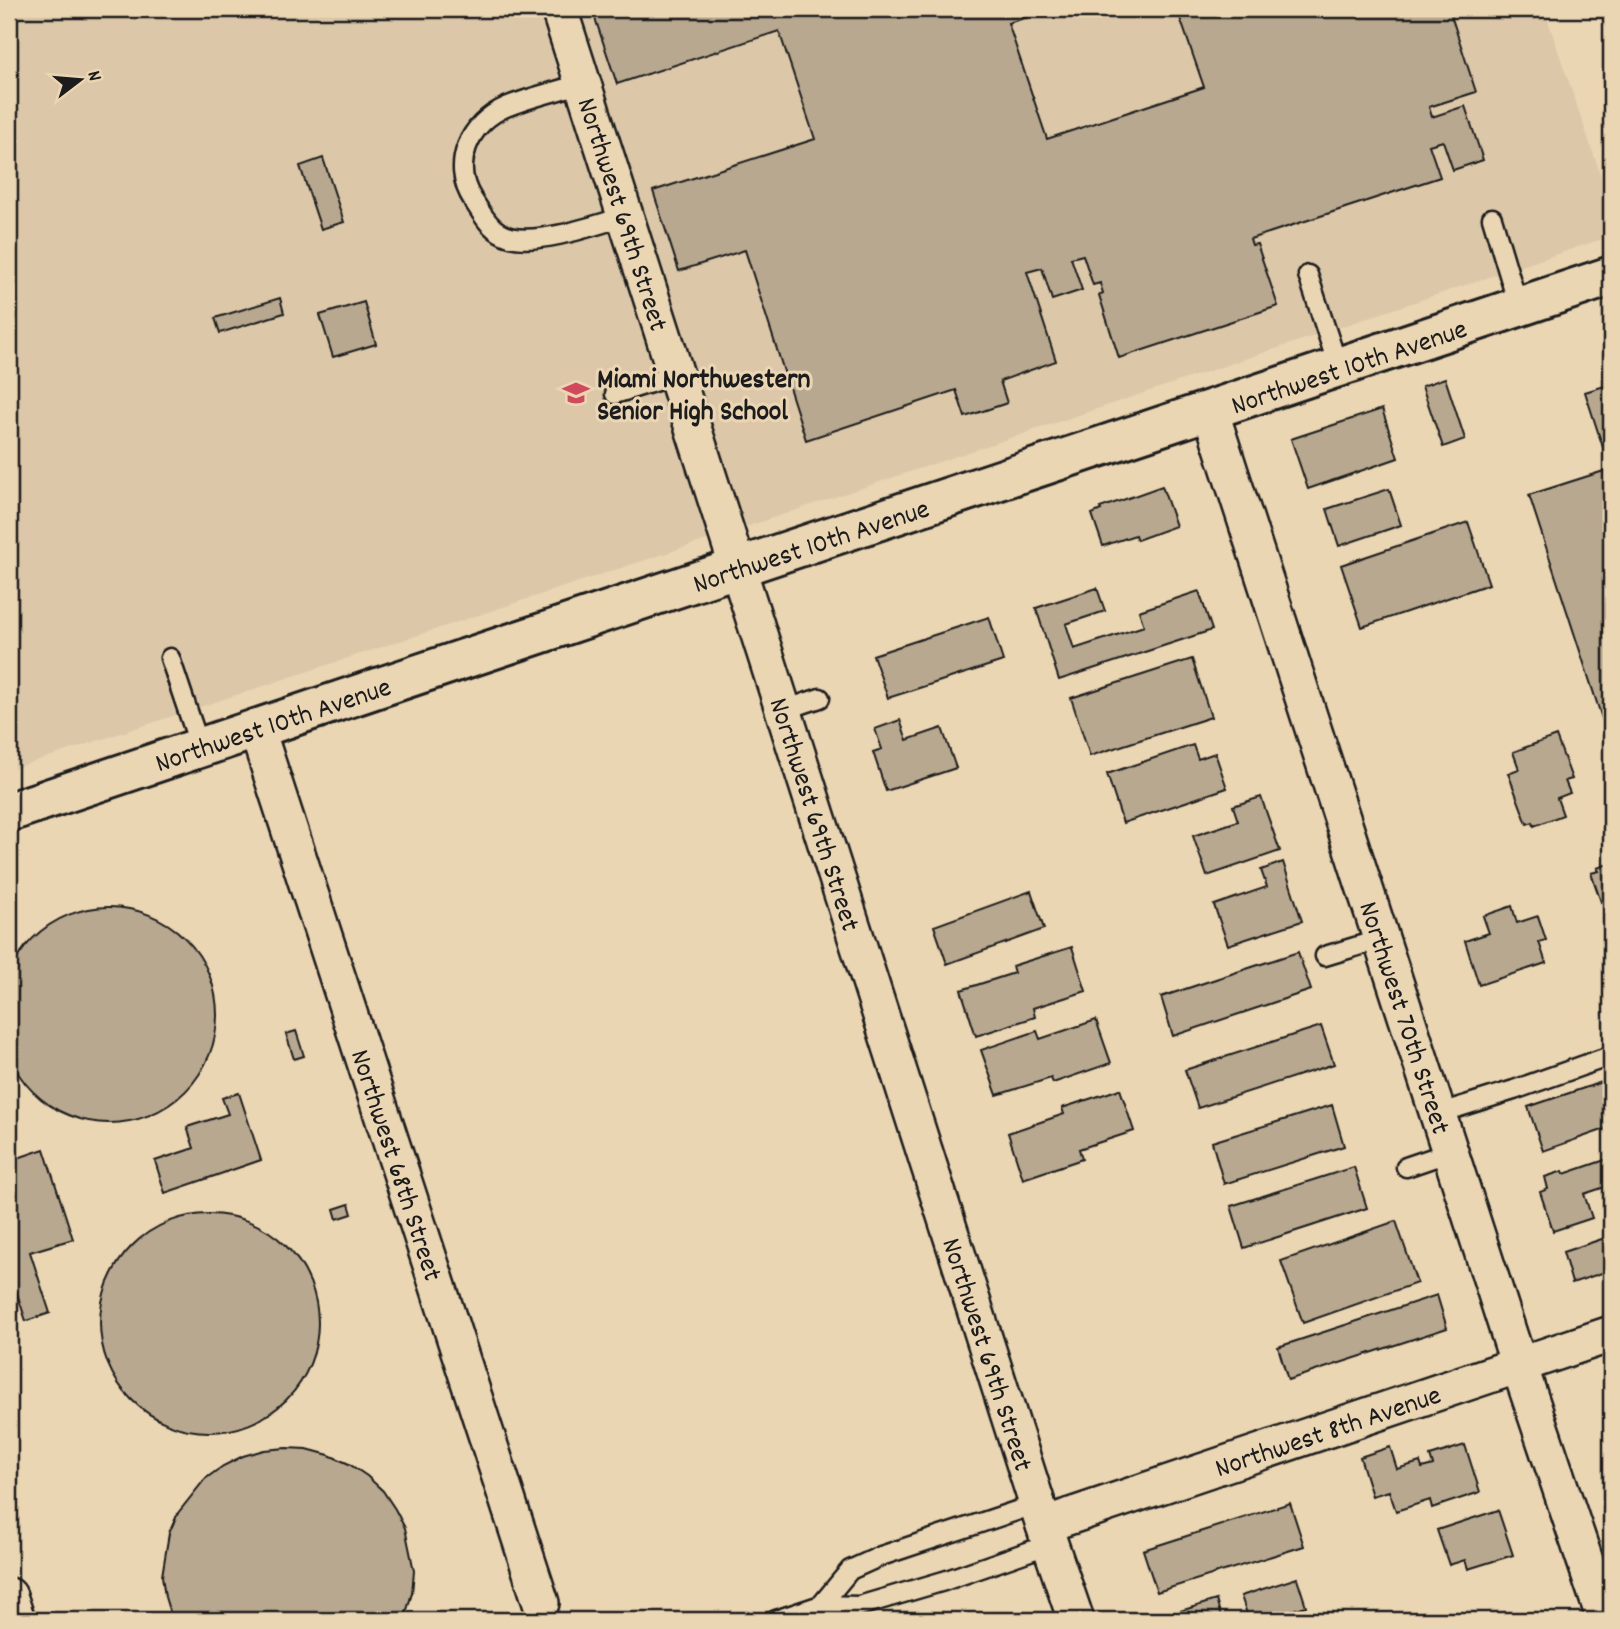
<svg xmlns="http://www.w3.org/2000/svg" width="1620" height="1629" viewBox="0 0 1620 1629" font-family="Dekko,sans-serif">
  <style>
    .built { fill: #dcc8a9 }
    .building { fill: #b8a88f; stroke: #1c1c1c; stroke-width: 2 }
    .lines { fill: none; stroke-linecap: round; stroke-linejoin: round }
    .lane-casing { stroke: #1c1c1c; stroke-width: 23 }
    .street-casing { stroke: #1c1c1c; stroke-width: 40 }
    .secondary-casing { stroke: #1c1c1c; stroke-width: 44 }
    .lane { stroke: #ebd6b4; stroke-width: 18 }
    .street { stroke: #ebd6b4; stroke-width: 35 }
    .secondary { stroke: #ebd6b4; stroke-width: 38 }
    .labels { text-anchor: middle; stroke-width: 6; stroke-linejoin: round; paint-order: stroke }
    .street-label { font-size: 28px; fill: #1c1c1c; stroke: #ebd6b4 }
    .poi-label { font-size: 28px; font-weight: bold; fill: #1c1c1c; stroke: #ebd6b4; text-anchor: start }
  </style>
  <rect width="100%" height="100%" fill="#ebd6b4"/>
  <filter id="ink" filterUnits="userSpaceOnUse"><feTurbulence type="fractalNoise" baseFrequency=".0143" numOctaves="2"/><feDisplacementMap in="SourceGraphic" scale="14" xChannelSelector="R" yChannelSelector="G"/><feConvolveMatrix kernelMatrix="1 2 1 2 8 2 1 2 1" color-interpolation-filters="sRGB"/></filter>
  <g filter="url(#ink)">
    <path class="built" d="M9 9H1544L1611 205V236L761 522 9 770Z"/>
    <path class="building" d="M592 9H1029L1031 16 1008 23 1047 139 1204 87 1177 9H1449L1476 92 1429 107 1432 117 1465 106 1483 160 1453 170 1443 141 1429 145 1440 177 1250 239 1252 245 1257 244 1278 306 1119 358 1099 295 1103 293 1100 283 1093 285 1083 255 1071 258 1082 290 1052 300 1042 268 1027 272 1056 361 1000 381 1007 403 965 417 956 390 806 440 745 250 679 271 653 191 815 139 779 31 617 84Z
      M323 158 344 222 321 229 300 166Z
      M280 298 284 313 220 333 215 318Z
      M364 302 376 344 333 357 320 315Z
      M1445 378 1465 439 1443 447 1422 386Z
      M1611 384V746L1529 495 1610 469 1585 392Z
      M1382 409 1398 458 1308 489 1291 439Z
      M1162 486 1176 526 1137 540 1135 535 1103 546 1092 514 1101 510 1100 508Z
      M1389 489 1401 525 1339 546 1327 509Z
      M1468 522 1489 584 1362 627 1341 565Z
      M1097 588 1105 611 1066 624 1074 649 1144 626 1139 611 1199 591 1212 630 1059 680 1036 608Z
      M989 617 1003 661 888 698 873 655Z
      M1192 659 1211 717 1090 756 1071 698Z
      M900 720 907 740 942 728 956 768 886 791 873 752 882 749 875 729Z
      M1556 736 1572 779 1565 781 1570 793 1557 798 1563 815 1534 826 1533 822 1527 824 1508 773 1519 769 1513 752Z
      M1193 745 1198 759 1215 753 1227 788 1123 823 1107 774Z
      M1261 797 1280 851 1207 876 1193 836 1238 821 1233 806Z
      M1283 862 1302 921 1228 945 1214 905 1267 887 1261 870Z
      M1611 863V899L1601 902 1591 873 1599 871 1597 868Z
      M1031 891 1044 929 947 964 934 926Z
      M1512 906 1517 923 1538 916 1546 940 1539 942 1546 963 1479 985 1465 941 1489 933 1483 916Z
      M1 1015a108 108 0 1 1 216 0a108 108 0 1 1-216 0Z
      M1072 947 1086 991 1033 1008 1035 1017 976 1036 961 990 1014 973 1012 966Z
      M1298 952 1311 990 1173 1036 1161 997Z
      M1096 1020 1111 1063 1053 1083 1051 1078 997 1095 981 1050 1037 1031 1040 1039Z
      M1321 1026 1334 1064 1198 1108 1185 1070Z
      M296 1031 304 1056 294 1059 286 1034Z
      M1611 1079V1127L1543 1151 1528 1107Z
      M1120 1089 1134 1131 1079 1149 1082 1159 1023 1179 1008 1133 1064 1114 1062 1108Z
      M239 1093 261 1160 165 1193 155 1161 194 1148 187 1127 228 1114 222 1098Z
      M1332 1105 1344 1146 1224 1184 1212 1142Z
      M44 1149 73 1239 30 1252 50 1313 26 1321 9 1269V1161Z
      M1611 1158V1185L1584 1194 1592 1218 1553 1231 1540 1192 1548 1189 1545 1177 1563 1171 1564 1174Z
      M1354 1167 1367 1208 1244 1248 1231 1206Z
      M349 1204 352 1214 337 1219 334 1209Z
      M100 1323a109 109 0 1 1 218 0a109 109 0 1 1-218 0Z
      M1396 1221 1417 1283 1303 1323 1281 1261Z
      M1611 1236V1270L1572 1283 1563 1252Z
      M1437 1295 1447 1328 1288 1380 1278 1347Z
      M1465 1445 1480 1492 1432 1508 1430 1500 1396 1511 1389 1491 1372 1496 1360 1457 1390 1447 1397 1469 1420 1462 1422 1468 1433 1465 1430 1456Z
      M286 1448 307 1449 329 1455 349 1464 367 1476 383 1491 395 1509 405 1528 414 1571 412 1593 404 1620H172L165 1597 162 1576 169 1533 178 1513 205 1479 223 1466 243 1456 264 1450Z
      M1290 1503 1304 1546 1157 1592 1143 1550Z
      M1498 1510 1513 1555 1468 1569 1465 1560 1449 1565 1437 1530Z
      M1297 1578 1306 1606 1260 1620H1249L1241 1596Z
      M1216 1600 1222 1620H1151Z"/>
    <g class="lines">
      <g class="lane-casing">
        <path id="lane" d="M583 83C558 91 530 97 506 107 469 123 450 165 473 200 483 215 491 232 510 237 539 245 596 225 626 216
          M1492 218 1519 308
          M1308 275 1339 369
          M615 394 676 375
          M170 658 200 747
          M784 710 820 698
          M1325 956 1381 939
          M1437 1114 1514 1090 1607 1057
          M1406 1167 1450 1152
          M1037 1504 881 1556 850 1570 821 1605 859 1606 944 1581 1050 1544
          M776 1620 821 1605"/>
      </g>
      <g class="street-casing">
        <g id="street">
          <path id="s1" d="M559 9 1050 1544 1076 1620"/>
          <path id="s2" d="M1211 413 1519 1365 1605 1620"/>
          <path id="s3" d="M256 727 541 1603"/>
          <path id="s4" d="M1044 1525 1611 1334"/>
          <path d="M9 1596 17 1620"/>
        </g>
      </g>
      <g class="secondary-casing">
        <g id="secondary">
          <path id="s5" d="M9 812C542 630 1079 459 1611 276"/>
        </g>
      </g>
      <use href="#lane" class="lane"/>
      <use href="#street" class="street"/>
      <use href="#secondary" class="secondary"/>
    </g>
  </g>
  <defs>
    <g id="school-bare" transform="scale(2.1)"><path d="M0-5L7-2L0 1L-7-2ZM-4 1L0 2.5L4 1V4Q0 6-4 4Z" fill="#d1495b" stroke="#ebd6b4" stroke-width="2.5" paint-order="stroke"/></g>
  </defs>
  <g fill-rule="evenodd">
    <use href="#school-bare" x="576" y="393"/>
  </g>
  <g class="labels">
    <g class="street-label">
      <text dy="10" stroke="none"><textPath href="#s1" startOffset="215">Northwest 69th Street</textPath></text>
      <text dy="10" stroke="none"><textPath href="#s5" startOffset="1412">Northwest 10th Avenue</textPath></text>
      <text dy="10" stroke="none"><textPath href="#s5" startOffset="845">Northwest 10th Avenue</textPath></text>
      <text dy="10" stroke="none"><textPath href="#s5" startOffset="278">Northwest 10th Avenue</textPath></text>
      <text dy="10" stroke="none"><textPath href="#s1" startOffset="845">Northwest 69th Street</textPath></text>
      <text dy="10" stroke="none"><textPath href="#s2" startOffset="635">Northwest 70th Street</textPath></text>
      <text dy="10" stroke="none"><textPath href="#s3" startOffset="460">Northwest 68th Street</textPath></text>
      <text dy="10" stroke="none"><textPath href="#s1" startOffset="1412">Northwest 69th Street</textPath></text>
      <text dy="10" stroke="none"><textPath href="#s4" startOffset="299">Northwest 8th Avenue</textPath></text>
    </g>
    <g class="poi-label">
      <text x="597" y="387">Miami Northwestern<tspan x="597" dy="32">Senior High School</tspan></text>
    </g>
  </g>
  <rect width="1620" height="1629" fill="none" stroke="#ebd6b4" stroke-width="35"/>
  <rect x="18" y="18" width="1585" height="1594" fill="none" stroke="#1c1c1c" stroke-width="2.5" filter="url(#ink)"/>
  <g transform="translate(80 80) rotate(74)" stroke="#ebd6b4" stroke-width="5" paint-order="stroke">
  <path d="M0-5L12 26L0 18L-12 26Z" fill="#1c1c1c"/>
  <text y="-10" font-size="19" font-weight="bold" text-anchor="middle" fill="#1c1c1c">N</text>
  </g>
</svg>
